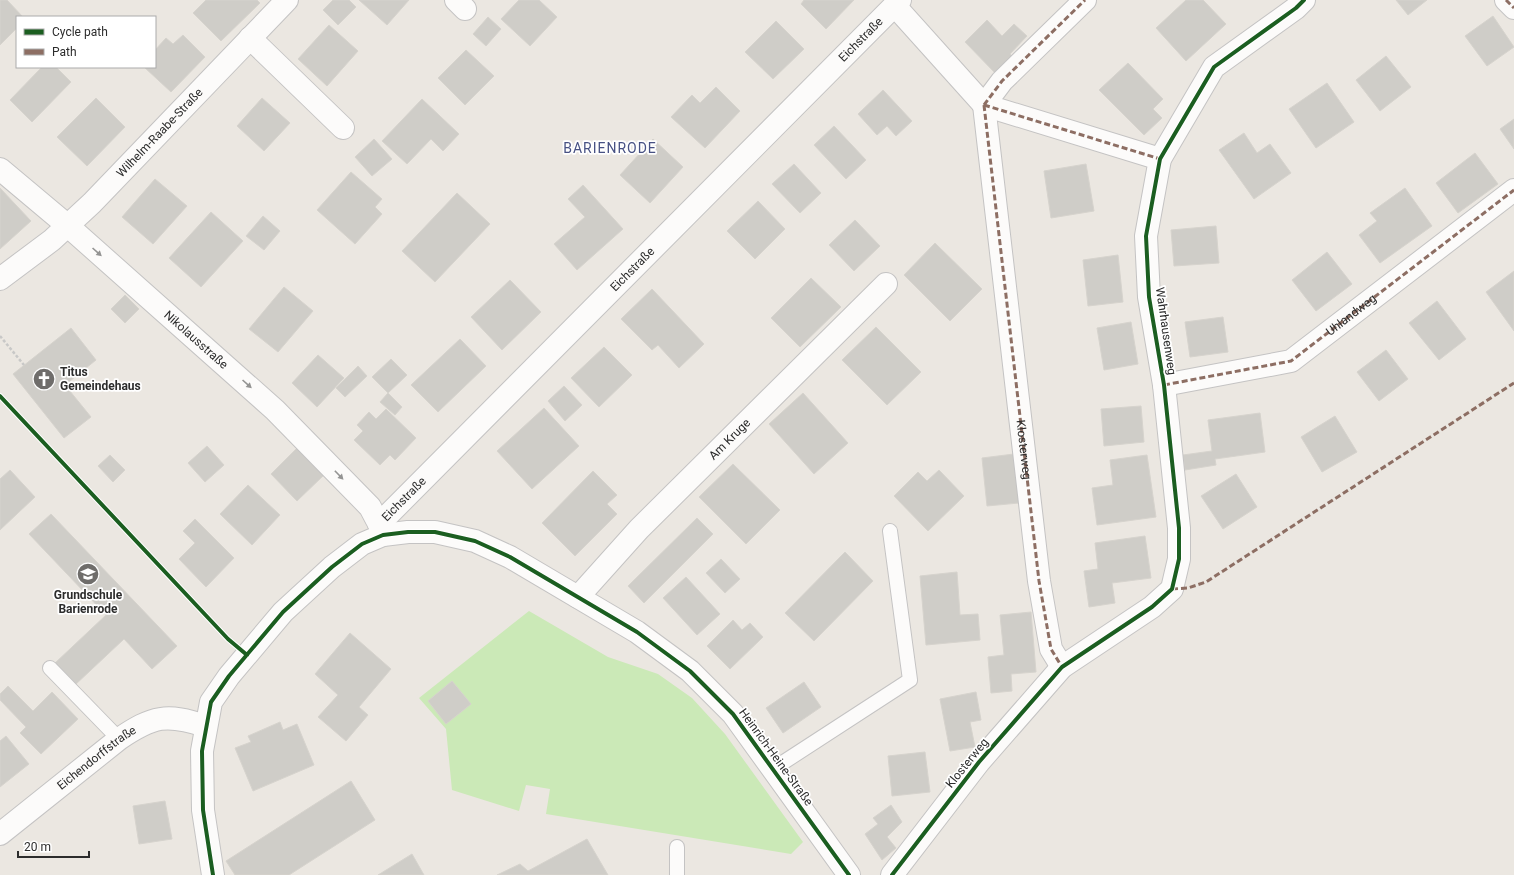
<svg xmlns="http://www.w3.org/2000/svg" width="1514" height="875" viewBox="0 0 1514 875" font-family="Roboto,sans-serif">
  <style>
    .green { fill: #cbe9b7 }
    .building { fill: #cfcdc8; stroke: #d6d3cd }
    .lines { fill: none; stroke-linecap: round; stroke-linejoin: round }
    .service-casing { stroke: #c4c3c3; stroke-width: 16 }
    .minor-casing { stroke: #c4c3c3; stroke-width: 24 }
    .tertiary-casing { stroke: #c4c3c3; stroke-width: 24 }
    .path { stroke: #c8c8c7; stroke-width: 2.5; stroke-dasharray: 3 2; stroke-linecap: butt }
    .service { stroke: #fcfbfa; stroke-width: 14 }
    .minor { stroke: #fcfbfa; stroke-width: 22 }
    .tertiary { stroke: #fcfbfa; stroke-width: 22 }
    .quiet { stroke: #8d6e63; stroke-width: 3; stroke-dasharray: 6 3; stroke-linecap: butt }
    .cycleway-casing { stroke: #fff; stroke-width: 6 }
    .cycleway { stroke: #1b5e20; stroke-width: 4 }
    .oneway { fill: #949493 }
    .labels { text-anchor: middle; stroke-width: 3.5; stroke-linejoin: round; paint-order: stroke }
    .street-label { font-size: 12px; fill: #2c2c2c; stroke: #fff }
    .poi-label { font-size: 12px; font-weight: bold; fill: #2c2c2c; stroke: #fff; text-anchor: start }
    .quarter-label { font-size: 14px; letter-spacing: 1px; fill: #475183; stroke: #fff }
  </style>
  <rect width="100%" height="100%" fill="#ebe7e1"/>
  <path class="green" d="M529 611 608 657 658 674 692 698 725 734 803 842 791 854 546 814 550 789 526 785 519 811 452 790 446 729 419 698Z"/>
  <path class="building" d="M0 0H7L23 17H17V28L0 45Z
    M206 0H257L260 3 221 41 193 13Z
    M333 0H349L356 7 338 25 323 10Z
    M359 0H409L387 25Z
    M519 0H539L557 17 530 46 501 19Z
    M804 0H854L826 29 801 4Z
    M1186 0H1203L1226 24 1186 61 1156 28Z
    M1396 0H1427L1408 15Z
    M1493 16 1514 47 1487 66 1465 36Z
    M488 17 501 29 486 46 473 34Z
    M987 20 1002 36 1014 24 1027 36 1010 54 1014 58 997 75 965 42Z
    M776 21 804 49 773 79 745 52Z
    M329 25 358 51 327 86 298 59Z
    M183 35 205 57 171 92 144 67H155V50L166 38 173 44Z
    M466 50 494 76 465 105 438 78Z
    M1386 56 1411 87 1380 111 1356 80Z
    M1128 63 1163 99 1153 109 1162 118 1144 135 1099 90Z
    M42 67H56L71 82 32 122 10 100Z
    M1327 83 1354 122 1316 148 1289 109Z
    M716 87 740 111 705 148 671 117 692 95 700 103Z
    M883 90 912 121 896 136 887 126 877 135 858 114Z
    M96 98 125 127 87 166 57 137Z
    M262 98 290 123 264 151 237 126Z
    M422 99 459 134 443 151 431 139 407 164 382 141Z
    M1514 119V149L1500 129Z
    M834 126 866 160 846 179 814 145Z
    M1244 133 1257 153 1270 144 1291 173 1254 199 1219 150Z
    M374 139 392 159 372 176 355 157Z
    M653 139 683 167 650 203 620 175Z
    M1475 153 1498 184 1458 213 1436 183Z
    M794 164 821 193 800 213 772 184Z
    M1086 164 1094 211 1051 218 1044 171Z
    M351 172 382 199 375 207 382 214 355 244 317 210Z
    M155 179 187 206 153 244 122 217Z
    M583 185 623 229 577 270 554 244 585 217 568 199Z
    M0 188 31 221 0 249Z
    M1405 188 1432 226 1380 263 1359 235 1377 221 1370 213Z
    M457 193 490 224 435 282 402 251Z
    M758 201 785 229 755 259 727 231Z
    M211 212 243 241 201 287 169 258Z
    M263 216 280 231 264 250 246 236Z
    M855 220 880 246 854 271 829 245Z
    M1216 226 1219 263 1174 266 1171 230Z
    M935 243 982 289 950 321 904 275Z
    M1327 252 1352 284 1316 311 1292 280Z
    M1118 255 1123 302 1088 306 1083 260Z
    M1514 271V331L1486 292Z
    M811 278 841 307 800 347 771 318Z
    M510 280 541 312 502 350 471 317Z
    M284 287 313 311 278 352 249 329Z
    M652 289 704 344 679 368 658 345 652 350 621 319Z
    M125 295 139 309 125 323 111 309Z
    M1437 301 1466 339 1439 360 1409 323Z
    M1223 317 1228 352 1190 357 1185 322Z
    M1131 322 1138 364 1104 370 1097 328Z
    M876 327 921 372 887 405 842 360Z
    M71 328 96 360 65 385 91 417 64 438 13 374Z
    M460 339 486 366 438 412 411 385Z
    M604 347 632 375 599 407 571 378Z
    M1386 350 1408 379 1379 401 1357 372Z
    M318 355 344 378 317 407 292 383Z
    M391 359 407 375 388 393 372 377Z
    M358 366 367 376 345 397 336 388Z
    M564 386 582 405 565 421 548 401Z
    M388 393 402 407 395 415 380 402Z
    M803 393 848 443 814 474 769 424Z
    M1141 406 1144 442 1104 446 1101 409Z
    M544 408 579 446 532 489 497 451Z
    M386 409 416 438 395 460 390 455 380 465 354 440 363 431 357 425 369 412 376 419Z
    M1260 413 1265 452 1215 459 1216 465 1185 470 1183 455 1212 451 1208 420Z
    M1335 416 1357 452 1322 472 1301 437Z
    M207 446 224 465 205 482 188 463Z
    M298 447 324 475 297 501 271 474Z
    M1014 454 1019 503 987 506 982 458Z
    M110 455 125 470 113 482 98 466Z
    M1147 455 1156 517 1097 525 1092 488 1113 485 1110 460Z
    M733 464 780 510 746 544 699 497Z
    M10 470 35 497 0 530V479Z
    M939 470 964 496 928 531 894 496 918 472 927 481Z
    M593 471 617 495 607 504 617 514 575 556 542 523Z
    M1236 474 1257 507 1223 529 1201 496Z
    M248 485 280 515 252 545 220 514Z
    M51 514 177 646 152 669 124 639 75 685 54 664 106 615 29 534Z
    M697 518 713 534 644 603 628 586Z
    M195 519 234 558 206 587 179 559 195 543 183 531Z
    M1145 536 1151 578 1112 583 1115 603 1089 607 1084 571 1098 569 1095 543Z
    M845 552 873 581 814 641 785 613Z
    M721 559 740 579 725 593 706 573Z
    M957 572 960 615 978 614 980 640 926 645 920 576Z
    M686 577 720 614 697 635 663 598Z
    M1031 612 1036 672 1011 674 1012 691 991 693 988 657 1004 655 1000 615Z
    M733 620 742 630 750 623 763 637 730 669 707 646Z
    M350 633 391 669 359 707 368 715 346 741 318 717 338 695 315 674Z
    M452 681 471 704 446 724 428 701Z
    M804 682 821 707 783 733 766 708Z
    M8 686 33 711 52 692 78 719 41 754 20 733 26 727 0 700V694Z
    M976 692 981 720 970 722 975 747 950 751 940 699Z
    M280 722 283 730 297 724 314 765 253 791 235 748 251 742 248 736Z
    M6 736 29 764 0 787V741Z
    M925 752 930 792 892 796 888 756Z
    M351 781 375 820 289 875H235L226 861Z
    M165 801 172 839 139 844 133 806Z
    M891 805 902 822 887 837 896 848 882 860 865 834 878 824 873 818Z
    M587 839 608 875H497L520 864 528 871Z
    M412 854 424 875H378Z"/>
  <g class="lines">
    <g class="service-casing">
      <path id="service" d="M50 668 119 739
        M773 769 910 680 890 531
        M677 847V875"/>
    </g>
    <g class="minor-casing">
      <g id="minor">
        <path d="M456 0 465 9"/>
        <path d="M1506 0 1514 8"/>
        <path d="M895 6 984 105"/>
        <path d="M250 38 343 128"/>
        <path id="s1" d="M984 105 1039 581 1051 649 1062 667"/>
        <path d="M984 105 1160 159"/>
        <path d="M984 105 1002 81 1085 0"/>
        <path id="s2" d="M0 169 68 226 275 410 370 507 379 524"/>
        <path id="s3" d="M0 279 52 240 92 203 287 0"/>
        <path d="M1164 385 1291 361 1514 190"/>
        <path id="s4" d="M383 535 379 524 900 0"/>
        <path id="s5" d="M578 597 639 529 886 284"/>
        <path id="s6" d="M0 834 119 739C153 716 166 713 206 726"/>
        <path d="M892 875 979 762 1062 667 1152 607 1172 589 1179 559V528L1164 385 1149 297 1146 236 1160 159 1214 67 1296 8 1304 0"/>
      </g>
    </g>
    <g class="tertiary-casing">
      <path id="tertiary" d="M213 875 203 810 202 751 211 702 229 676 283 612 332 567 362 544 383 535 408 532H435L475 541 510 557 637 632 690 671 733 714 849 875"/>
    </g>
    <path class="path" d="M0 336 24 365"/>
    <use href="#service" class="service"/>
    <use href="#minor" class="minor"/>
    <use href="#tertiary" class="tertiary"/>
    <g class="quiet">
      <path d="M1506 0 1514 8"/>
      <path d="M984 105 1039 581 1051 649 1062 667 1064 666"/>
      <path d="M984 105 1160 159"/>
      <path d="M984 105 1002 81 1085 0"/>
      <path id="s7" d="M1164 385 1291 361 1514 190"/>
      <path d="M1172 589 1188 588 1206 582 1514 383"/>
    </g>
    <g class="cycleway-casing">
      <path id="cycleway" d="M0 396 228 639 247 655
        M213 875 203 810 202 751 211 702 229 676 283 612 332 567 362 544 383 535 408 532H435L475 541 510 557 637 632 690 671 733 714 849 875
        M892 875 979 762 1062 667 1152 607 1172 589 1179 559V528L1164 385 1149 297 1146 236 1160 159 1214 67 1296 8 1304 0"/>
    </g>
    <use href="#cycleway" class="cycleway"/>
  </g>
  <defs><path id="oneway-solid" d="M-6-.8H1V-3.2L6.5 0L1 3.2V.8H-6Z"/></defs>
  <g class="oneway">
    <use href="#oneway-solid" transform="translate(97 252) rotate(42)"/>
    <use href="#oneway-solid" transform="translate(247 384) rotate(42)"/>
    <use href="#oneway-solid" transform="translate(339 475) rotate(46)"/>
  </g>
  <defs>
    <g id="church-disc" transform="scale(1.15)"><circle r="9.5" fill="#6f6d6b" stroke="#fff"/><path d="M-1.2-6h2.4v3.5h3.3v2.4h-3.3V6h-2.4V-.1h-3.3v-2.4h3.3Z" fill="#fff"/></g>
    <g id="school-disc" transform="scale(1.15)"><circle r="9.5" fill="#6f6d6b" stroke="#fff"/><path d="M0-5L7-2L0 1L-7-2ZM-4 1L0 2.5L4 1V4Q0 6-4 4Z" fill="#fff"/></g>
  </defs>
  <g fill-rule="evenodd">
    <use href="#church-disc" x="44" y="379"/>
    <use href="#school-disc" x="88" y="574"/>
  </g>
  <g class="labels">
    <g class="street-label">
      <text dy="4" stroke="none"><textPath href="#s4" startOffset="695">Eichstraße</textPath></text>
      <text dy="4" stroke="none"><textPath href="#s3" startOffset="217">Wilhelm-Raabe-Straße</textPath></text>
      <text dy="4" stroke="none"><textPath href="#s4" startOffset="371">Eichstraße</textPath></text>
      <text dy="4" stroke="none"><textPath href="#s7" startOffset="205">Uhlandweg</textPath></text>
      <text transform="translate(1166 331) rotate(82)" y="4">Wahrhausenweg</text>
      <text dy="4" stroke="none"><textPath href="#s2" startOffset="260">Nikolausstraße</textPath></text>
      <text dy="4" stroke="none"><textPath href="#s5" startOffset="219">Am Kruge</textPath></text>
      <text dy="4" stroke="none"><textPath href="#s1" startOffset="347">Klosterweg</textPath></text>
      <text dy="4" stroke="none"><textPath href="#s4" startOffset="47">Eichstraße</textPath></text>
      <text transform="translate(776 757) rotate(54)" y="4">Heinrich-Heine-Straße</text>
      <text dy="4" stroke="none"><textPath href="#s6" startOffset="123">Eichendorffstraße</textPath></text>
      <text transform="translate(967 763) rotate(-51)" y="4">Klosterweg</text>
    </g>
    <g class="poi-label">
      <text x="60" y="376">Titus<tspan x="60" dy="14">Gemeindehaus</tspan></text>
      <text x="88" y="599" text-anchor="middle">Grundschule<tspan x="88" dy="14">Barienrode</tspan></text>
    </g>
    <g class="quarter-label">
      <text x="610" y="153">BARIENRODE</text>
    </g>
  </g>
  <rect x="16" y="16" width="140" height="52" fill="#ffffff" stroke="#ababab"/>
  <rect x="24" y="29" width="20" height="6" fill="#1b5e20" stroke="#ababab"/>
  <text x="52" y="36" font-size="12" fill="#2c2c2c">Cycle path</text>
  <rect x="24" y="49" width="20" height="6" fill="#8d6e63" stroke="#ababab"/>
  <text x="52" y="56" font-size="12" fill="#2c2c2c">Path</text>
  <path d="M18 851v6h71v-6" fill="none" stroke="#2c2c2c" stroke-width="2"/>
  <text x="24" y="851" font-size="12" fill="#2c2c2c" stroke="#ffffff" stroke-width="3" paint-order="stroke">20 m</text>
</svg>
